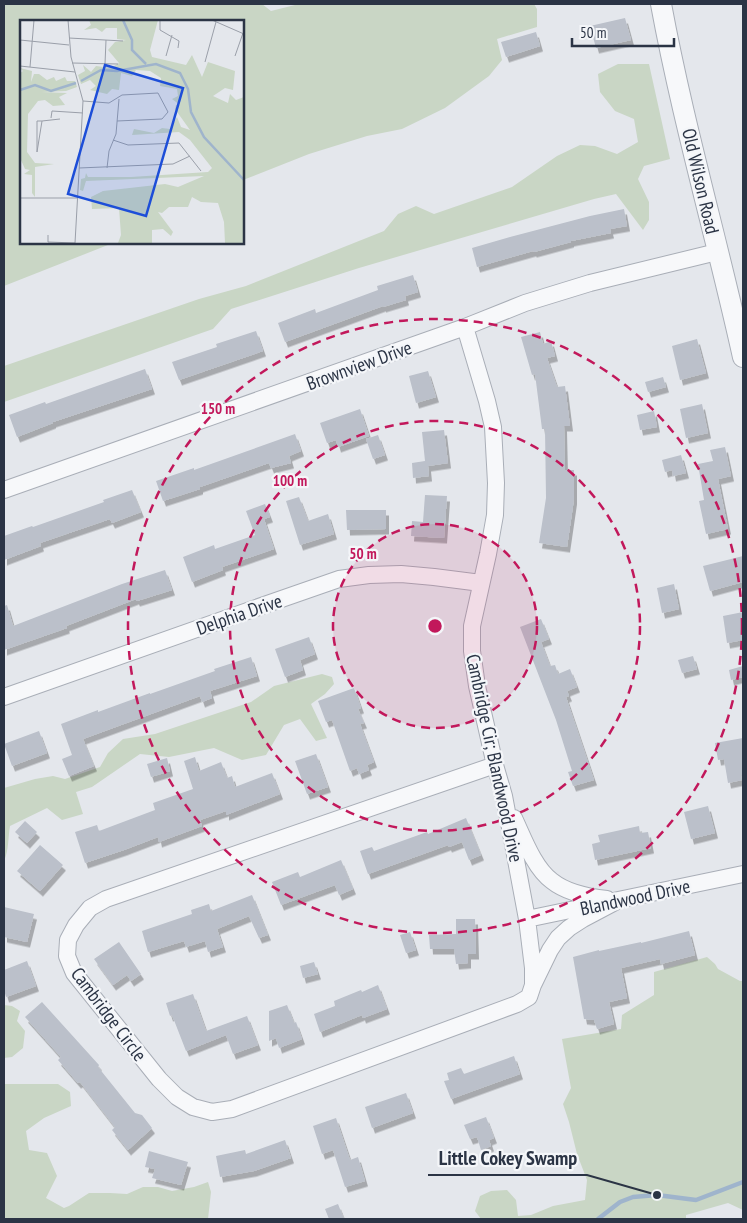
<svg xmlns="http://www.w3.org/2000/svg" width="747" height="1223" viewBox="0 0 747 1223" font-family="'PT Sans Narrow',sans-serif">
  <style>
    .green { fill: #c9d6c5 }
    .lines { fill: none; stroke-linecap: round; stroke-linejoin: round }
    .stream { stroke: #9fb4cc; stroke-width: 4.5 }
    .building { fill: #bbc0ca; filter: url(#shadow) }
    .minor-casing { stroke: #a9aeb7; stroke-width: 18 }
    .tertiary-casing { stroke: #a9aeb7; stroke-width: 22 }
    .minor { stroke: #f7f8fa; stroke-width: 16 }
    .tertiary { stroke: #f7f8fa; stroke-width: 20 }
    .ring { fill: none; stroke: #c2185b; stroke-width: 2.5; stroke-dasharray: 9 6 }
    .labels { text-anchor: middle; stroke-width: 4.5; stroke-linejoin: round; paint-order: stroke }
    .street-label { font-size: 19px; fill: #2b3445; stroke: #f4f6f9 }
    .inset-river { fill: none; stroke: #9fb4cc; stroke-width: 2.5 }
    .inset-road { fill: none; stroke: #9a9fa9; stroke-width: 1 }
    .view { fill: #1d4ed8; fill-opacity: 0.15; stroke: #1d4ed8; stroke-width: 2.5 }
    .inset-edge { fill: none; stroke: #2b3445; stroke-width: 2.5 }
    .centre { fill: #c2185b; stroke: #f4f6f9; stroke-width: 2.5 }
    .ring-label { font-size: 15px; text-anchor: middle; font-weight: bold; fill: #c2185b; stroke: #f4f6f9; stroke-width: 4.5; stroke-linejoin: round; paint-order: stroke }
    .leader { fill: none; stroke: #2b3445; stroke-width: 2 }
    .callout-dot { fill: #2b3445; stroke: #f4f6f9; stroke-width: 2 }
    .callout-label { font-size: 20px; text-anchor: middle; font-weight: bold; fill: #2b3445; stroke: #f4f6f9; stroke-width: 4.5; stroke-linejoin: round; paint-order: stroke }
  </style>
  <defs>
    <filter id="shadow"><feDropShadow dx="3" dy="5.5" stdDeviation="0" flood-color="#0004"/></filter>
  </defs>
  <rect width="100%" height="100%" fill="#e4e7ec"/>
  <path class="green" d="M4 4H262L271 11 299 4H534L537 9V27L497 39 502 60 489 76 445 108 402 129 367 136 309 154 243 180 242 21H21V242L113 243 4 286Z
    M618 64H649L670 159 644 166 638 179 649 202V220L643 230 616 194 594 199 359 268 231 309 213 329 4 402V366L199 299 246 286 384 231 398 214 416 206 434 214 512 187 557 156 580 145 595 146 617 154 638 142 634 119 615 111 600 92 598 74Z
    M322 674 332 677 334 684 325 694 311 704 327 738 316 741 300 719 284 725 266 755 242 760 214 748 169 757 140 754 92 787 76 792 83 814 62 820 47 808 10 826C8 837 9 850 4 861V788L35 779 53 776 65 779 100 767 108 753 123 739 155 734 251 702 274 686Z
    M707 957 715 964 718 969 740 981H743V1210L728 1203 686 1215V1219H481L475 1211 480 1196 491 1191 507 1190 516 1200 518 1216 531 1215 553 1206 585 1200 587 1180 577 1154 569 1122 563 1104 571 1088 562 1039 621 1029 622 1015 654 995V972Z
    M4 1005 12 1006 20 1011 17 1021 25 1031 23 1048 12 1057 4 1058Z
    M4 1084H58L70 1092 71 1106 44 1118 26 1131 29 1150 47 1153 57 1176 46 1198 64 1208 69 1206 89 1193H110L127 1194 143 1187H158L172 1191 194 1187 208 1182 211 1192 208 1219H4Z"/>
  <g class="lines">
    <path class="stream" d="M598 1219 620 1202 633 1197 657 1195 696 1200 743 1182"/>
  </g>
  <path class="building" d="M625 18 631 40 596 48 590 26Z
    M536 32 540 46 506 57 501 42Z
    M624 209 627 226 610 229 611 233 571 241V242L534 252 533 251 477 267 472 248 510 237 590 216Z
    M413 275 418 292 405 296 406 300 383 307V306L285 342 278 323 315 309 316 313 378 290 377 286Z
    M256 331 263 351 179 380 172 362 217 347 216 344Z
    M540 332 543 344 551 341 555 356 547 358 557 387 565 386 570 426H564L565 470H574V499L567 547 539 543 546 498 545 429H542L535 374 532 375 521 337Z
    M697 339 706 373 680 380 672 346Z
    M145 369 152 389 53 422V423L17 437 9 415 45 402 46 404Z
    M428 371 436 397 416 403 409 376Z
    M663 377 666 387 648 392 645 382Z
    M702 404 708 433 686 438 680 409Z
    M360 409 369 436 338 447 336 440 327 443 320 423Z
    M654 411 657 427 640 430 637 415Z
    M444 430 448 463 428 466 429 476 413 478 412 463 425 461 422 432Z
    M295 434 301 451 289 456 291 463 271 468 269 463 200 487V489L163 501 156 481 194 468V470Z
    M378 435 385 455 373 459 366 439Z
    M725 447 731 476 718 479 728 529 706 534 699 501 704 500 698 464 713 461 710 450Z
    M681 455 686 473 673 476 672 470 665 472 662 460Z
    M132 490 141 512 112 523 110 519 40 543 41 546 4 560V536L32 526 33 527 104 502 103 500Z
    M425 495 447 496 444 538 411 536 412 521 423 522Z
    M299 497 308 521 328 514 334 534 300 545 286 501Z
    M265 504 270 517 264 519 274 549 222 567 223 570 192 582 183 557 214 545 215 549 255 535 246 511Z
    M346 510H386V529L347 530Z
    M743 556V582L710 591 703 566Z
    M165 570 172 590 137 601 136 599 66 626 67 628 4 650V606L7 605 13 626 122 584Z
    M674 584 679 609 662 613 657 588Z
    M743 612V640L727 643 723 616Z
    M541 619 549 639 541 642 550 666 555 665 558 674 570 669 577 687 567 691 569 696 566 697 594 780 573 786 568 772 572 771 556 720 520 627Z
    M309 637 315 654 300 660 303 670 285 677 275 649Z
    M693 656 697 669 682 673 678 660Z
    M251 657 257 676 210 691 212 698 202 702 200 696 83 739 94 766 69 776 62 759 72 755 61 724 98 710V712L150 693V694L215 671 214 669Z
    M743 666V677L731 680 729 670Z
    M354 688 361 708 358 709 364 723 360 724 374 762 367 765 369 770 359 774 357 768 350 771 332 720 326 722 318 701Z
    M39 731 47 753 12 766 4 744Z
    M743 738V775H741L742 780 728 783 724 759 718 760 715 743Z
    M316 754 328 787 307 794 295 761Z
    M195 757 199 771 221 762 227 778 232 776 235 787 272 773 280 794 226 815V811L200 820 202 826 159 842 158 837 124 850 85 863 75 832 97 825 99 831 155 810 153 803 193 789 184 761Z
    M167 758 170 771 151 777 147 764Z
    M708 806 715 833 691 839 684 812Z
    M466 818 481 855 469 860 462 842 449 847 448 845 368 874 360 851 372 847 374 851 427 832 428 834Z
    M25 821 37 832 27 843 15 832Z
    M639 826 640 833 648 832 651 848 595 860 592 844 600 842 598 835Z
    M40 845 63 865 40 891 17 871Z
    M341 860 353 889 339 895 335 885 281 905 272 882 298 872 300 877Z
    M252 895 268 935 259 938 249 916 217 929 223 947 208 952 205 941 186 947 184 941 148 952 142 931 192 914 191 910 209 904 211 911Z
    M4 907 34 914 27 942 4 937Z
    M456 919H475L476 954H468V963L456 964 454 949H430L429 935 456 934Z
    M689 931 695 955 661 964 660 959 621 968 627 998 609 1002 614 1024 597 1029 594 1020 584 1019 573 957 599 950V951L641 942V943Z
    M410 932 416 950 406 953 400 935Z
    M119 942 141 974 131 981 127 975 113 985 94 959Z
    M27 961 36 986 6 997 4 990V970Z
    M314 962 318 974 303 978 300 966Z
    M378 985 387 1009 363 1018 362 1015 320 1032 314 1014 335 1006 334 1001 361 990 362 992Z
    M193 994 206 1031 247 1016 258 1045 233 1054 226 1035 186 1051 172 1015 170 1016 166 1003Z
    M42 1002 99 1065 98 1067 135 1113 142 1115 152 1128 128 1150 112 1130 115 1127 80 1082 78 1083 58 1060 61 1057 25 1017Z
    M287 1005 294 1023 296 1022 302 1039 279 1048 276 1038 269 1041V1011Z
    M514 1056 520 1074 451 1099 444 1081 449 1080 447 1073 461 1068 464 1074Z
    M406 1093 413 1113 372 1128 365 1107Z
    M486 1117 494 1138 489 1140 491 1146 481 1150 477 1137 470 1139 464 1125Z
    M336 1118 350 1160 358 1157 365 1181 345 1187 333 1150 322 1154 313 1126Z
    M285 1140 291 1158 254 1171 220 1177 216 1156 245 1150 246 1154Z
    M149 1151 188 1162 181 1185 152 1178 155 1169 145 1167Z
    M338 1204 344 1219H329L325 1209Z"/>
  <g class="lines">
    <g class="minor-casing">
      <path id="minor" d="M465 327 487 401 493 427 496 483 495 515 488 554 472 626V651L477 686 495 765 504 796 527 919 533 968V983
        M4 490 465 327 525 303 590 283 717 252
        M4 697 270 603 339 579 369 575 401 574 434 577 481 583
        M495 765 106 899 90 908 76 925 68 940 67 956 74 973 159 1079 177 1097 193 1107 212 1112 232 1109 517 1004 529 997 533 985 550 950 558 938 569 928 583 919 617 901
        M514 818C523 837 534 868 552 881 567 893 588 897 607 899
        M527 919 743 874"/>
    </g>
    <g class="tertiary-casing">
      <path id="tertiary" d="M661 4C683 123 717 239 743 357"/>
    </g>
    <use href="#minor" class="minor"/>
    <use href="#tertiary" class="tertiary"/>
  </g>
  <circle cx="435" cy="626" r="102" fill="#c2185b" fill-opacity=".12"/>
  <g class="ring">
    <circle cx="435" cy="626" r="102"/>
    <circle cx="435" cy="626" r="205"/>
    <circle cx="435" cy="626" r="307"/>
  </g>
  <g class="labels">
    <g class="street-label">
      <text transform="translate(701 181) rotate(77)" y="7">Old Wilson Road</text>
      <text transform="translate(359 365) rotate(-20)" y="7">Brownview Drive</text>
      <text transform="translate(239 614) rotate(-19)" y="7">Delphia Drive</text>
      <text transform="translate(495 758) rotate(78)" y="7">Cambridge Cir; Blandwood Drive</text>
      <text transform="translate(635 897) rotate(-12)" y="7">Blandwood Drive</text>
      <text transform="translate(109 1014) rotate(53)" y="7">Cambridge Circle</text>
    </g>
  </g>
  <g transform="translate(20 20)">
    <rect width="224" height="224" fill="#e4e7ec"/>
    <path d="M69 0H138L130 30 132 37 166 45 172 35 182 57 188 42 215 51 213 70 205 68 193 76 208 83 210 74 216 80 224 77V223H205L204 202 198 183 181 182 172 177 168 187H149L142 193 138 192 153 212 151 216 143 209 132 210V223H98L101 215 99 188 72 189 71 177 83 171 145 164 158 167 184 156 66 161 63 171 60 170 61 159 65 158 66 153 68 157H111L188 152 192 148 170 120 159 112 112 115 114 109 134 113 142 108 150 109 157 97 161 107 170 110 155 89 156 85H160L152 79 158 76 157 69 140 66 141 58 130 51 116 50 112 56 101 53 99 70 92 69 87 74 70 70 76 66 70 60 61 64 58 55 65 51 63 45 71 52 76 46 91 48 99 43 88 30 95 22 106 20 97 19V8H86L82 12 76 8 64 10 71 5ZM0 48 12 51 11 62 14 54H19L27 60 34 57 36 61 45 57 47 61H55L57 67 46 71 22 72 47 73 39 77 45 85 33 86 25 80 18 81 8 94 7 132 15 143 34 144 15 147V177L12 173V155L4 154 10 150 5 149 0 138V53L3 51Z" fill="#c9d6c5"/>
    <path class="inset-river" d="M103 0 112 20V30L126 44M61 61 81 50 97 51 136 44 160 53 168 69 171 92 184 117 224 160M0 70 15 65 31 71 56 63"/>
    <path class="inset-road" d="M48 0 51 37 63 81 55 223M140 0V10L159 21 158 28M192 0 224 14M49 18 103 21M0 20 49 25M146 36 152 15M215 36 223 13M185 42 196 2M52 43 98 44M85 44 86 20M0 46 55 52M10 47 14 0M63 81 89 83M89 83 102 75 138 73 148 92 142 99 97 101M31 98 32 91 63 93M22 101H17V132L22 101 40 99M93 120 108 125 159 123 181 151M59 148 153 144 170 136M87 148 89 131 96 114 99 79M0 178H57M28 215V222L55 223"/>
    <path class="view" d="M85 45 163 68 126 196 48 174Z"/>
    <rect width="224" height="224" class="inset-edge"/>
  </g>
  <circle cx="435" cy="626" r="8" class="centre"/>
  <g class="ring-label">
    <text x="218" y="414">150 m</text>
    <text x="290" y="486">100 m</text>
    <text x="363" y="559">50 m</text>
  </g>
  <path class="leader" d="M657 1195L587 1175H428"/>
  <circle class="callout-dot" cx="657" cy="1195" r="5"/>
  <g class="callout-label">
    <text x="508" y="1165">Little Cokey Swamp</text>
  </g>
  <rect width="747" height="1223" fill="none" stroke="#2b3445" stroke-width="10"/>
  <path d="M572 38v8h102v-8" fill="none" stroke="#2b3445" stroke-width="2.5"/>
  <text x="580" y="38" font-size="15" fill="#2b3445" stroke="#f4f6f9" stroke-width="4" paint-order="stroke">50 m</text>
</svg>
